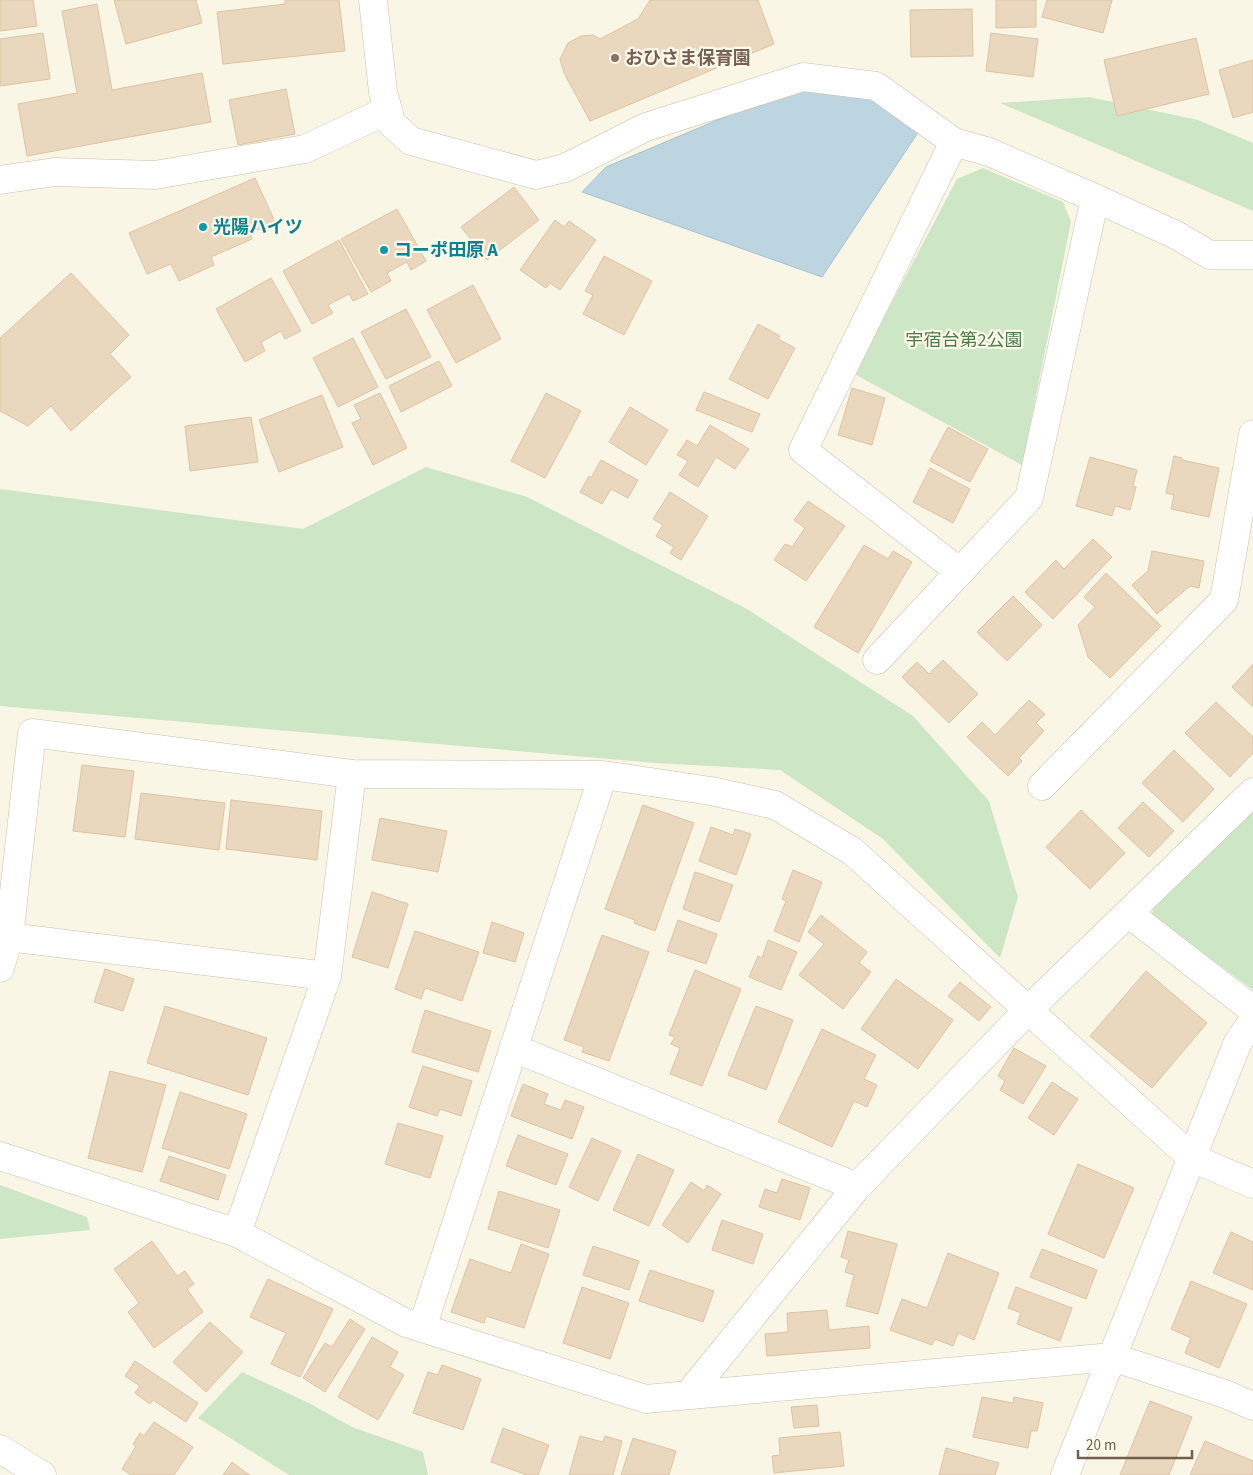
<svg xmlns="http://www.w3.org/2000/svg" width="1253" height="1475" viewBox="0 0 1253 1475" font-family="'Source Sans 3','Noto Sans JP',sans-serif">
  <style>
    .green { fill: #cde6c6 }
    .water { fill: #bcd5e1; stroke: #a4c2d2 }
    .building { fill: #ead8be; stroke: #ddc3a2 }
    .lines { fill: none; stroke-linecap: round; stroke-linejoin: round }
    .street-casing { stroke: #cabfad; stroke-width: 29 }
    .secondary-casing { stroke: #cdc0ab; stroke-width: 29 }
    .street { stroke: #fff; stroke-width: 28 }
    .secondary { stroke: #fff; stroke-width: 28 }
    .education-dot { fill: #8d6e63; stroke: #fdf9eb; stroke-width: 2 }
    .culture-dot { fill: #0f9aa8; stroke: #fdf9eb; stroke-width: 2 }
    .labels { text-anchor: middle; stroke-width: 4.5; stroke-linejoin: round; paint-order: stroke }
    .education-label { font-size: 18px; font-weight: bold; fill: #785e54; stroke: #fdf9eb; text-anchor: start }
    .culture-label { font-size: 18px; font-weight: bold; fill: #0d838f; stroke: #fdf9eb; text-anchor: start }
    .park-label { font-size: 18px; fill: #4f7a4a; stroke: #fdf9eb }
  </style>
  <rect width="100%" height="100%" fill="#faf6e6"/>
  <path class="green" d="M1089 97 1198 120 1253 143V211L1000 103Z
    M983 168 1063 202 1071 222 1022 465 854 374 957 179Z
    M426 467 527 497 747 609 913 716 989 801 1018 897 1000 958 883 839 780 770 656 763 0 706V489L303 529Z
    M1253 803V990L1152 916 1154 901Z
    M0 1185 87 1217 90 1230 0 1239Z
    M242 1372 309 1403 352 1427 423 1452 428 1475H289L198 1418Z"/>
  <path class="water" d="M825 84 892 99 923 125 822 277 582 192 606 167 765 100Z"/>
  <path class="building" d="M0 0H33L37 26 0 31Z
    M114 0H196L202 23 126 44Z
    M285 0H339L345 51 223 64 217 12 285 4Z
    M650 0H758L774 44 590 121 564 73 560 59 568 43 581 36 593 35 600 39 638 19Z
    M996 0H1036V27L996 28Z
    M1047 0H1112L1103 33 1042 17Z
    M97 4 112 90 202 73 211 122 27 156 18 104 77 93 62 11Z
    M972 9 973 56 911 57 910 10Z
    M43 33 50 79 0 86V39Z
    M991 33 1038 39 1033 77 986 71Z
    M1196 38 1209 94 1117 116 1104 60Z
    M1253 60V112L1233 118 1219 70Z
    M286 89 295 134 238 145 229 100Z
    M255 178 275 222 250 233 252 239 211 257 214 265 179 281 171 264 147 274 129 233Z
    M514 187 539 220 487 260 461 227Z
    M397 209 426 261 411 270 407 262 387 273 391 281 371 292 341 239Z
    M555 220 564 227 569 221 596 240 560 290 550 283 546 288 520 270Z
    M339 240 368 294 353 301 349 294 328 305 333 313 312 324 283 271Z
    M604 256 652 281 624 335 583 314 593 295 585 291Z
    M71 273 129 335 110 354 131 377 71 431 51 406 28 426 0 411V338Z
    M271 278 301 331 285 339 281 331 261 342 265 351 245 362 216 309Z
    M473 285 501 339 456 363 427 310Z
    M406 309 431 357 386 379 361 332Z
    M758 324 780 336 778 339 795 348 768 399 729 379Z
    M353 338 378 387 338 407 313 358Z
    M439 361 452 386 401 412 389 386Z
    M852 388 885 398 872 445 838 435Z
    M704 392 760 414 752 432 696 410Z
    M380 393 407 448 373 465 352 423 361 419 354 405Z
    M546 393 581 411 545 478 511 461Z
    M322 395 343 447 279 472 259 420Z
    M630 407 668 430 646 465 609 442Z
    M251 417 258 462 190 471 185 426Z
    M710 425 749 449 735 469 716 457 698 487 679 475 688 461 677 455 687 440 697 446Z
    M948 427 988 449 970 482 930 461Z
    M1174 456 1182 458V460L1219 468 1209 517 1171 509 1174 495 1166 493Z
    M1090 457 1137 470 1133 486 1136 487 1130 510 1115 506 1112 516 1076 506Z
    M601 460 638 480 628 498 611 489 602 504 580 492 589 476 591 478Z
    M930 468 970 489 953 523 913 502Z
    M670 492 708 516 681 560 670 553 674 547 656 536 663 525 653 519Z
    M808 501 845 526 806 581 774 560 785 544 792 547 805 528 794 520Z
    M1093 539 1112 557 1053 619 1025 592 1056 560 1064 569Z
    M864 545 888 559 893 551 912 562 858 653 814 627Z
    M1152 551 1204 561 1199 588 1190 586 1157 614 1132 585 1148 571Z
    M1106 573 1161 626 1110 678 1088 657 1078 625 1095 607 1084 597Z
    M1013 596 1042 625 1007 661 977 632Z
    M943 660 978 694 949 723 902 677 917 662 929 674Z
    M1253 664V707L1232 687Z
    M1029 700 1045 714 1036 723 1044 731 1019 758 1022 761 1008 776 967 737 982 722 995 735Z
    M1216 702 1253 737V753L1230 777 1185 733Z
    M1174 750 1214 789 1183 822 1142 783Z
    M82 765 134 771 125 837 73 831Z
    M141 793 225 803 219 850 135 839Z
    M231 800 322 811 317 860 226 849Z
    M1143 802 1174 831 1149 857 1118 828Z
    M643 805 694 823 655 931 634 923 635 920 605 909Z
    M1081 810 1125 853 1090 889 1046 847Z
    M380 818 447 831 438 872 372 860Z
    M711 827 733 835 735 829 751 834 736 875 699 861Z
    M793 870 822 882 799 942 774 931 786 901 782 899Z
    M695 872 733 885 719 922 683 909Z
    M372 892 408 904 388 968 352 957Z
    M821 915 867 952 859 963 871 972 843 1009 799 975 824 944 808 932Z
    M678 920 717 934 706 964 667 951Z
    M492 922 524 933 515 962 483 953Z
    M415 931 479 952 462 1001 425 988 421 999 395 989Z
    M602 935 649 952 609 1061 582 1052 584 1047 564 1040Z
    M768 940 797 952 781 990 749 977 758 956 762 958Z
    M105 969 134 979 123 1011 94 1002Z
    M695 970 741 989 702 1086 670 1074 680 1048 671 1044 675 1037 669 1035Z
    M1146 971 1207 1023 1152 1088 1090 1036Z
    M896 979 953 1020 918 1069 861 1029Z
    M960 982 991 1007 979 1021 948 996Z
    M165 1006 267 1038 248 1095 147 1063Z
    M756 1006 793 1020 766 1090 728 1075Z
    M425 1010 491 1031 478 1072 412 1052Z
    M822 1029 876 1055 864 1079 877 1085 867 1107 854 1101 832 1147 778 1122Z
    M1014 1048 1046 1066 1023 1104 1000 1090 1005 1081 998 1076Z
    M423 1066 472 1081 461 1116 440 1109 437 1116 409 1107Z
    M110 1071 166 1085 142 1172 88 1158Z
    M1052 1082 1078 1099 1054 1135 1028 1118Z
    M523 1084 548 1094 544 1104 561 1110 565 1100 584 1107 572 1139 511 1116Z
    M180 1092 247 1114 229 1169 162 1148Z
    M398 1123 443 1136 430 1178 385 1164Z
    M518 1135 568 1154 556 1185 506 1166Z
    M592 1138 621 1151 598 1201 569 1187Z
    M638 1154 674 1170 649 1226 613 1210Z
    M169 1156 226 1175 218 1200 160 1181Z
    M1078 1164 1134 1188 1104 1258 1048 1234Z
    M782 1179 810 1188 800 1220 759 1207 765 1189 777 1193Z
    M691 1182 704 1191 707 1185 721 1194 688 1243 662 1225Z
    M499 1191 560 1210 548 1248 488 1229Z
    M722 1220 763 1234 753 1264 712 1250Z
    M848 1231 897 1244 878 1314 846 1306 854 1275 845 1272 849 1260 841 1257Z
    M1231 1232 1253 1242V1290L1213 1273Z
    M152 1241 177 1276 185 1271 194 1284 187 1289 203 1312 154 1348 128 1312 139 1303 114 1269Z
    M521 1244 549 1254 524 1328 486 1316 484 1323 451 1312 470 1259 511 1273Z
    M593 1246 639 1261 629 1290 583 1275Z
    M1042 1249 1097 1270 1086 1299 1030 1277Z
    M948 1253 999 1273 974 1340 958 1333 953 1346 935 1339 932 1345 890 1330 902 1299 927 1308Z
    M650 1270 714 1291 703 1322 639 1301Z
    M268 1279 333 1309 300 1377 271 1364 286 1333 250 1317Z
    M1191 1281 1247 1304 1219 1368 1185 1353 1191 1338 1171 1329Z
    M582 1287 629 1303 610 1359 563 1343Z
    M1016 1287 1072 1308 1060 1341 1017 1324 1021 1313 1008 1308Z
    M827 1310 829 1330 869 1326 870 1348 767 1356 765 1334 788 1332 787 1313Z
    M350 1319 365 1329 325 1392 303 1378 325 1343 332 1347Z
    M210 1322 243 1352 206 1392 173 1362Z
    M372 1337 398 1352 390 1367 404 1375 378 1420 338 1397Z
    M135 1361 198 1403 186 1422 153 1400 150 1404 135 1393 140 1386 125 1376Z
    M442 1365 481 1379 463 1430 413 1413 428 1372 438 1375Z
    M982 1397 1013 1403 1014 1397 1043 1403 1037 1431H1031L1028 1448 973 1437Z
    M1150 1401 1192 1417 1169 1475H1120Z
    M817 1405 819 1426 794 1428 791 1407Z
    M154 1422 193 1447 174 1475H131L122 1469 136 1446 133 1444 140 1433 144 1436Z
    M503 1428 549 1445 538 1475H527L491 1462Z
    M840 1432 844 1466 774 1473 772 1456 780 1455 779 1438Z
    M580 1436 603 1442 605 1436 622 1441 613 1475H569Z
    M633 1438 676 1451 669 1475H621Z
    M1205 1441 1253 1461V1475H1190Z
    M946 1448 999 1463 995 1475H939Z
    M232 1462 245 1472 250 1475H223Z"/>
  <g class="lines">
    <g class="street-casing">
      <path id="street" d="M373 0 383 92 388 110 391 123 411 141 536 175 565 168 646 127 803 77 876 86 954 142 989 152 1095 198 1176 235 1210 255H1253
        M954 142 803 450 960 572
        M0 180 55 172 155 175 305 149 388 110
        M877 660 1029 498 1095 198
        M1042 786 1224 600 1253 434
        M1128 913 1253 1010
        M9 937 327 976
        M0 968 9 937 32 733 352 774 603 775 711 791 775 805 852 851 1192 1158 1253 1184
        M513 1048 857 1187
        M0 1156 237 1233 406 1323 646 1399 1112 1357 1225 1394 1253 1406
        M237 1233 327 976 352 774
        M422 1328 603 775
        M688 1395 857 1187 1028 1010 1253 792
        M1065 1475 1238 1042 1250 1025 1253 1024"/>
    </g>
    <g class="secondary-casing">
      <path id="secondary" d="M0 1449 42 1475"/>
    </g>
    <use href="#street" class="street"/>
    <use href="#secondary" class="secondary"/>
  </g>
  <circle class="education-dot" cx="615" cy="58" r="5"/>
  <g class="culture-dot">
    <circle cx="203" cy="227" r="5"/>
    <circle cx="384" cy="250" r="5"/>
  </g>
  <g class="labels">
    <g class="education-label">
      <text x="625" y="64">おひさま保育園</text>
    </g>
    <g class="culture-label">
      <text x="213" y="233">光陽ハイツ</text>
      <text x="394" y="256">コーポ田原 A</text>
    </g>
    <g class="park-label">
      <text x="964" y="346">宇宿台第2公園</text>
    </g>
  </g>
  <path d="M1078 1450v8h114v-8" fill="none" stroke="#70604d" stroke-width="2.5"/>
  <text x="1086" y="1450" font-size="15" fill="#70604d" stroke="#fdf9eb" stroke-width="4" paint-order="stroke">20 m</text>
</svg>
